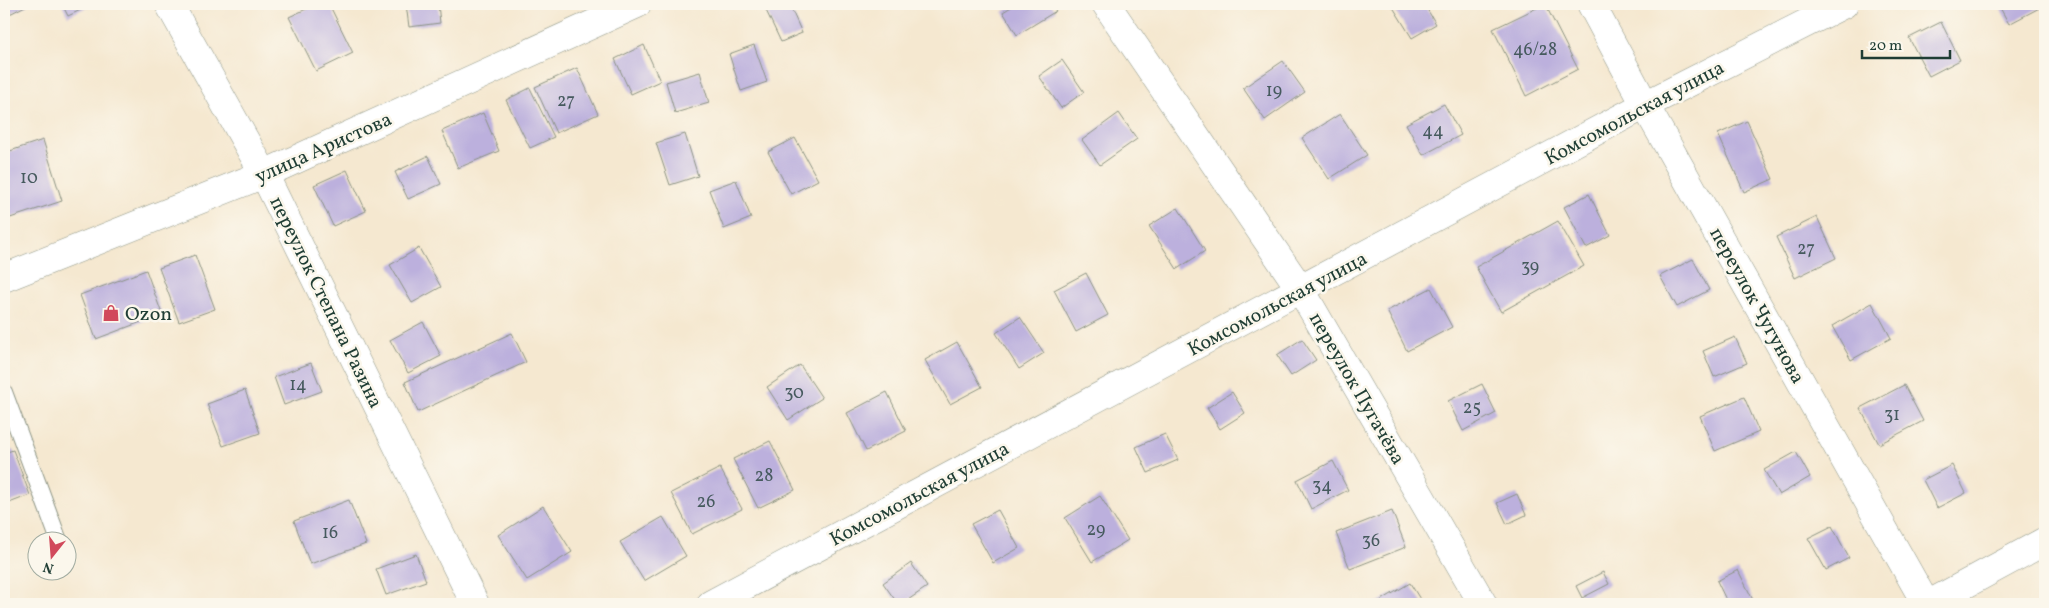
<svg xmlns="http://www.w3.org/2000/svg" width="2049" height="608" viewBox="0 0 2049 608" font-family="Vollkorn,serif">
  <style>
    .building { fill: #bcb0dd }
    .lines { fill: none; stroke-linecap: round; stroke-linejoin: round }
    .lane-casing { stroke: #8a9282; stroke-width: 18 }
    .street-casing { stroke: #8a9282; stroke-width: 29 }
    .secondary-casing { stroke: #8a9282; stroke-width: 29 }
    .lane { stroke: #fff; stroke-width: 16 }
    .street { stroke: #fff; stroke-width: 28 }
    .secondary { stroke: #fff; stroke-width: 28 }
    .labels { text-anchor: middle; stroke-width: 5; stroke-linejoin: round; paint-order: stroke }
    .number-label { font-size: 18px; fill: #465a5e }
    .street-label { font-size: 20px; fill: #1f3d34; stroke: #fbf7ec }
    .poi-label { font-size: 20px; fill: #1f3d34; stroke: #fbf7ec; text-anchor: start }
  </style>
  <rect width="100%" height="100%" fill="#fbf7ec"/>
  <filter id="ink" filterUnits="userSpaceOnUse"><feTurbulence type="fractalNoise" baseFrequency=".02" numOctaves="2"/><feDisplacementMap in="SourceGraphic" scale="10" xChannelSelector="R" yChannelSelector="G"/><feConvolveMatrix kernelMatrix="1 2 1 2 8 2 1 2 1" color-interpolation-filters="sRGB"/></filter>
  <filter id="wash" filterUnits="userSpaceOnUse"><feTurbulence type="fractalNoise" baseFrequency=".0096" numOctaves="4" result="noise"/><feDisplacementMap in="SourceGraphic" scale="20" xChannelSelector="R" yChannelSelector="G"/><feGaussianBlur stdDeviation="1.12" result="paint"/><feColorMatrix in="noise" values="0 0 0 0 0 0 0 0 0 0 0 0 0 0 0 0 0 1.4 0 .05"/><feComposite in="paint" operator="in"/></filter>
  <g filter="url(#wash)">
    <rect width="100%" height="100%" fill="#f5e8d0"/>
    <g id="blocks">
      <path class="building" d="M4 4H29L4 17Z
        M62 4H93L68 16Z
        M317 4H329L353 53 316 71 289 17Z
        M406 4H438L440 23 409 27Z
        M763 4H789L802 33 781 42Z
        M1016 4H1051L1056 11 1017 35 1003 12Z
        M1391 4H1424L1436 24 1412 38Z
        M1545 4 1578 69 1526 96 1493 29Z
        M1998 4H2045V5L2009 24Z
        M1941 22 1960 60 1929 76 1909 38Z
        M644 45 660 81 631 94 615 59Z
        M754 45 767 82 741 91 729 54Z
        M1062 60 1084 92 1061 108 1039 76Z
        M1283 61 1305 92 1265 120 1243 88Z
        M577 68 598 114 556 133 535 87Z
        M700 72 709 103 675 113 666 82Z
        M530 88 554 137 530 148 506 100Z
        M1444 104 1461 135 1423 155 1406 124Z
        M483 113 499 151 458 168 442 131Z
        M1119 113 1137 139 1100 165 1082 140Z
        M1340 114 1367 155 1329 179 1302 138Z
        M1747 121 1773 179 1744 192 1718 134Z
        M685 134 698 176 670 185 656 143Z
        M795 138 818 180 791 194 768 152Z
        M43 140 62 201 4 220V153Z
        M428 156 441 184 408 199 395 172Z
        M347 170 366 211 333 226 314 185Z
        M736 180 751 218 724 229 709 190Z
        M1589 194 1610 235 1586 248 1564 207Z
        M1178 208 1205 251 1177 269 1149 226Z
        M1817 217 1836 258 1795 278 1776 237Z
        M1558 221 1584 266 1501 312 1476 267Z
        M419 248 441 287 412 303 390 265Z
        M195 255 215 309 179 322 159 268Z
        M1693 259 1709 290 1677 307 1660 276Z
        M146 270 162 314 96 339 80 295Z
        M1086 273 1108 315 1076 332 1054 290Z
        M1431 288 1452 327 1407 351 1387 311Z
        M1872 303 1891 338 1851 360 1832 326Z
        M1020 317 1044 353 1019 369 996 333Z
        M423 322 441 356 408 373 390 340Z
        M512 333 526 362 418 412 405 382Z
        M1735 337 1747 363 1714 377 1703 351Z
        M1302 339 1316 360 1291 376 1277 355Z
        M957 342 982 387 950 404 925 360Z
        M311 363 322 391 284 405 274 377Z
        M800 365 822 398 788 420 767 387Z
        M1482 384 1496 413 1463 431 1448 401Z
        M1904 385 1923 421 1879 444 1860 408Z
        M245 390 260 433 223 446 207 404Z
        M887 392 906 431 866 451 847 413Z
        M1232 392 1245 413 1220 429 1207 408Z
        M1744 397 1759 432 1715 451 1700 416Z
        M1165 434 1178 460 1148 473 1136 447Z
        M770 441 795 490 758 508 733 459Z
        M13 450 30 495 4 505V453Z
        M1796 452 1810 477 1779 495 1764 470Z
        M1333 461 1348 490 1311 509 1297 480Z
        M1952 465 1966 493 1937 508 1923 480Z
        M720 468 742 509 692 534 671 493Z
        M1517 494 1526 515 1507 524 1497 503Z
        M1100 496 1128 540 1092 562 1065 518Z
        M349 500 366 544 310 564 294 521Z
        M543 506 572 552 527 580 498 535Z
        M998 510 1019 548 993 563 971 524Z
        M1392 511 1406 547 1350 569 1336 533Z
        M663 517 686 556 644 581 620 542Z
        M1832 526 1849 558 1826 570 1808 538Z
        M416 554 426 581 386 595 376 569Z
        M911 563 927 587 902 604H898L883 583Z
        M1738 570 1755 604H1728L1717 581Z
        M1603 572 1609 584 1582 598 1576 586Z
        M1410 583 1423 604H1375Z"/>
    </g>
  </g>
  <g filter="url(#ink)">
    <use href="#blocks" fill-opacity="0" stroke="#8a9282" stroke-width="1"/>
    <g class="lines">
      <g class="lane-casing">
        <path id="lane" d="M4 392 58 538"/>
      </g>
      <g class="street-casing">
        <path id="street" d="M169 4 264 174 475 604
          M1106 4 1301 290 1483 604"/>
      </g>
      <g class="secondary-casing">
        <path id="secondary" d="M1591 4 1645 105 1926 604
          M4 278 264 174 637 4
          M711 604 1645 105 1844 4
          M1929 604 2045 541"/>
      </g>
      <use href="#lane" class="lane"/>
      <use href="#street" class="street"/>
      <use href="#secondary" class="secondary"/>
    </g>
  </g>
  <defs>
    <g id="shop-bare" transform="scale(1.35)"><path d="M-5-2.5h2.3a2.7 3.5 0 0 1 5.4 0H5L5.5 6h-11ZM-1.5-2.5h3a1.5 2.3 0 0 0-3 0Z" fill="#d1495b" stroke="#fbf7ec" stroke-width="2.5" paint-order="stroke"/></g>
  </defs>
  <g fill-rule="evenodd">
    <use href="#shop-bare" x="111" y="313"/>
  </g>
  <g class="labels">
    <g class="number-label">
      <text x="1535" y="55">46/28</text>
      <text x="1274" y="96">19</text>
      <text x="566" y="106">27</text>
      <text x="1433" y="136">44</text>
      <text x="29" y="183">10</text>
      <text x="1806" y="254">27</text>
      <text x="1530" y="272">39</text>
      <text x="298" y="390">14</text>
      <text x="794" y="398">30</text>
      <text x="1472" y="413">25</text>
      <text x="1892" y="420">31</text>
      <text x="764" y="481">28</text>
      <text x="1322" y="491">34</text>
      <text x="706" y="507">26</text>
      <text x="1096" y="535">29</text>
      <text x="330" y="538">16</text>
      <text x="1371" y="546">36</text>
    </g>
    <g class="street-label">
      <text transform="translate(1634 112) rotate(-28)" y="7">Комсомольская улица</text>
      <text transform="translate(323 147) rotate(-24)" y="7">улица Аристова</text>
      <text transform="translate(327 302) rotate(64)" y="7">переулок Степана Разина</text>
      <text transform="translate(1277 303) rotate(-28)" y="7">Комсомольская улица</text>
      <text transform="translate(1758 305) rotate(61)" y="7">переулок Чугунова</text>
      <text transform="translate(1358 388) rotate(60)" y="7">переулок Пугачёва</text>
      <text transform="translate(919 493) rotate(-28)" y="7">Комсомольская улица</text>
    </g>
    <g class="poi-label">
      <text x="125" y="320">Ozon</text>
    </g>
  </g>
  <rect width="2049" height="608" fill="none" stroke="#fbf7ec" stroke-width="20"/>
  <g transform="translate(52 556) rotate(197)"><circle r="24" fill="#fbf7ec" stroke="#a3ada2"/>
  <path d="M0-4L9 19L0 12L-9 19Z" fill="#d1495b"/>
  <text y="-8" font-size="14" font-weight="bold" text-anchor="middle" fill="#1f3d34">N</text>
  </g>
  <path d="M1862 50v8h88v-8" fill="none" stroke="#1f3d34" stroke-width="2.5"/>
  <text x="1869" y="50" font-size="15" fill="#1f3d34" stroke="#fbf7ec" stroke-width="4" paint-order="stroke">20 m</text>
</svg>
